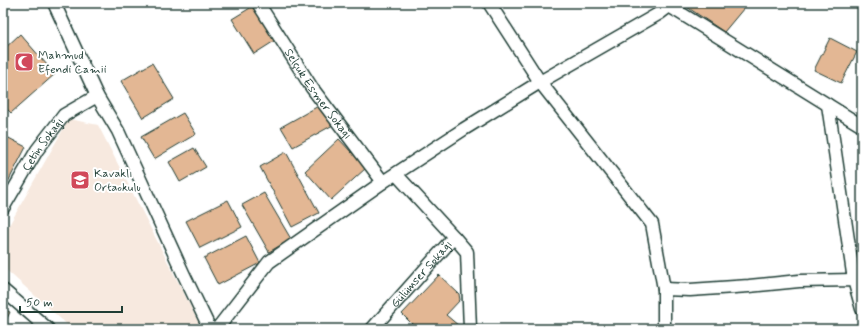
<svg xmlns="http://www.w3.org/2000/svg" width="865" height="332" viewBox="0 0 865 332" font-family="Mynerve,sans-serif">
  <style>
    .built { fill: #f7e9df }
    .building { fill: #e3b794; stroke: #1f3d34 }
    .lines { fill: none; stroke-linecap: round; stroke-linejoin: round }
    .street-casing { stroke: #1f3d34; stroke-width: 15 }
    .street { stroke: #fff; stroke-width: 12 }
    .labels { text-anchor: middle; stroke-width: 4; stroke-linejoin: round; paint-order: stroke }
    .poi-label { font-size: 12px; fill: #1f3d34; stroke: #fff; text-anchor: start }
    .street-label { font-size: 12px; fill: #1f3d34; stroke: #fff }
  </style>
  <rect width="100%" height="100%" fill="#fff"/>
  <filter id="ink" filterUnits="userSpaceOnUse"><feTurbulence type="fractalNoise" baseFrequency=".025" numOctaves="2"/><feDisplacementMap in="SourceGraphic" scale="8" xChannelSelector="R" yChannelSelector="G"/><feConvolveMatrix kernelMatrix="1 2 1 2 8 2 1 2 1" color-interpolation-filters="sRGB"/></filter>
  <g filter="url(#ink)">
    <path class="built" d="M69 119 98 125 202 329H72L3 267V236Z"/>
    <path class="building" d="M690 3H738L744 8 724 32 687 7Z
      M255 5 276 40 254 54 232 19Z
      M20 34 55 74 11 113 3 105V50Z
      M830 38 857 52 841 83 814 70Z
      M152 63 174 99 143 118 121 81Z
      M322 104 333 125 293 147 281 127Z
      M183 113 196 134 154 159 141 137Z
      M3 135 26 147 8 182 3 179Z
      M339 139 366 168 331 200 305 171Z
      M194 148 206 167 180 182 169 162Z
      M286 152 319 213 292 227 260 167Z
      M264 193 291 239 269 252 242 205Z
      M228 200 242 227 200 248 186 221Z
      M246 236 260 263 218 285 204 258Z
      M439 275 459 294 460 300 446 315 459 326 460 329H417L402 314Z
      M3 309 10 312 3 327Z"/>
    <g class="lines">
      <g class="street-casing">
        <g id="street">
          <path d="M54 3 97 96 118 131 184 275 210 329"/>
          <path id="s1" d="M258 3 312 88 383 182"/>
          <path d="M489 3 540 82 652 224 664 289V329"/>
          <path d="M667 3 669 6 862 126"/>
          <path d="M828 105 854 280"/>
          <path d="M396 174 454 237 467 252 470 329"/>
          <path id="s2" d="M3 208 37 150 64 115 97 96"/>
          <path d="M664 289 690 290 749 286 799 281 854 280 862 309"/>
          <path d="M3 290 48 329"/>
          <path d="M217 329 269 262 383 182 464 129 540 82 660 13 673 3"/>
          <path id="s3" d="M372 329 454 237"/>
        </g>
      </g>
      <use href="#street" class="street"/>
    </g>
  </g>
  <defs>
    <g id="mosque-square" transform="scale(1)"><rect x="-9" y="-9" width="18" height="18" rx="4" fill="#d1495b" stroke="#fff"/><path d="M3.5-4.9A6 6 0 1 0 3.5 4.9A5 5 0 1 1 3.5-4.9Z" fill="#fff"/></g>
    <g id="school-square" transform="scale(1)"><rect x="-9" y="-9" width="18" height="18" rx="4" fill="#d1495b" stroke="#fff"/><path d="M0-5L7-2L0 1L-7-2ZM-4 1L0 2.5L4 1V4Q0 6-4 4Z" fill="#fff"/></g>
  </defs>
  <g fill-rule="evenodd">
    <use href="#mosque-square" x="24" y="62"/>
    <use href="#school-square" x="80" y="180"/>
  </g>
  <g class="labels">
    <g class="poi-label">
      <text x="38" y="59">Mahmud<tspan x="38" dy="14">Efendi Camii</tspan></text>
      <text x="94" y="177">Kavaklı<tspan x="94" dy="14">Ortaokulu</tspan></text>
    </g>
    <g class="street-label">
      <text dy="4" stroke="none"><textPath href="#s1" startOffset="109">Selçuk Esmer Sokağı</textPath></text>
      <text dy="4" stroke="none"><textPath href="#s2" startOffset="75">Çetin Sokağı</textPath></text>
      <text dy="4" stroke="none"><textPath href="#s3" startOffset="74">Gülümser Sokağı</textPath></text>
    </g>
  </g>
  <rect width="865" height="332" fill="none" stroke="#fff" stroke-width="16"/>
  <rect x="8" y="8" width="849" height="316" fill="none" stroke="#1f3d34" stroke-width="1.5" filter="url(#ink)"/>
  <path d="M20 306v6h102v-6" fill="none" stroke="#1f3d34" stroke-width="2"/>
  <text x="26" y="306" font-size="12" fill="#1f3d34" stroke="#ffffff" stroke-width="3" paint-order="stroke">50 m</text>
</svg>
